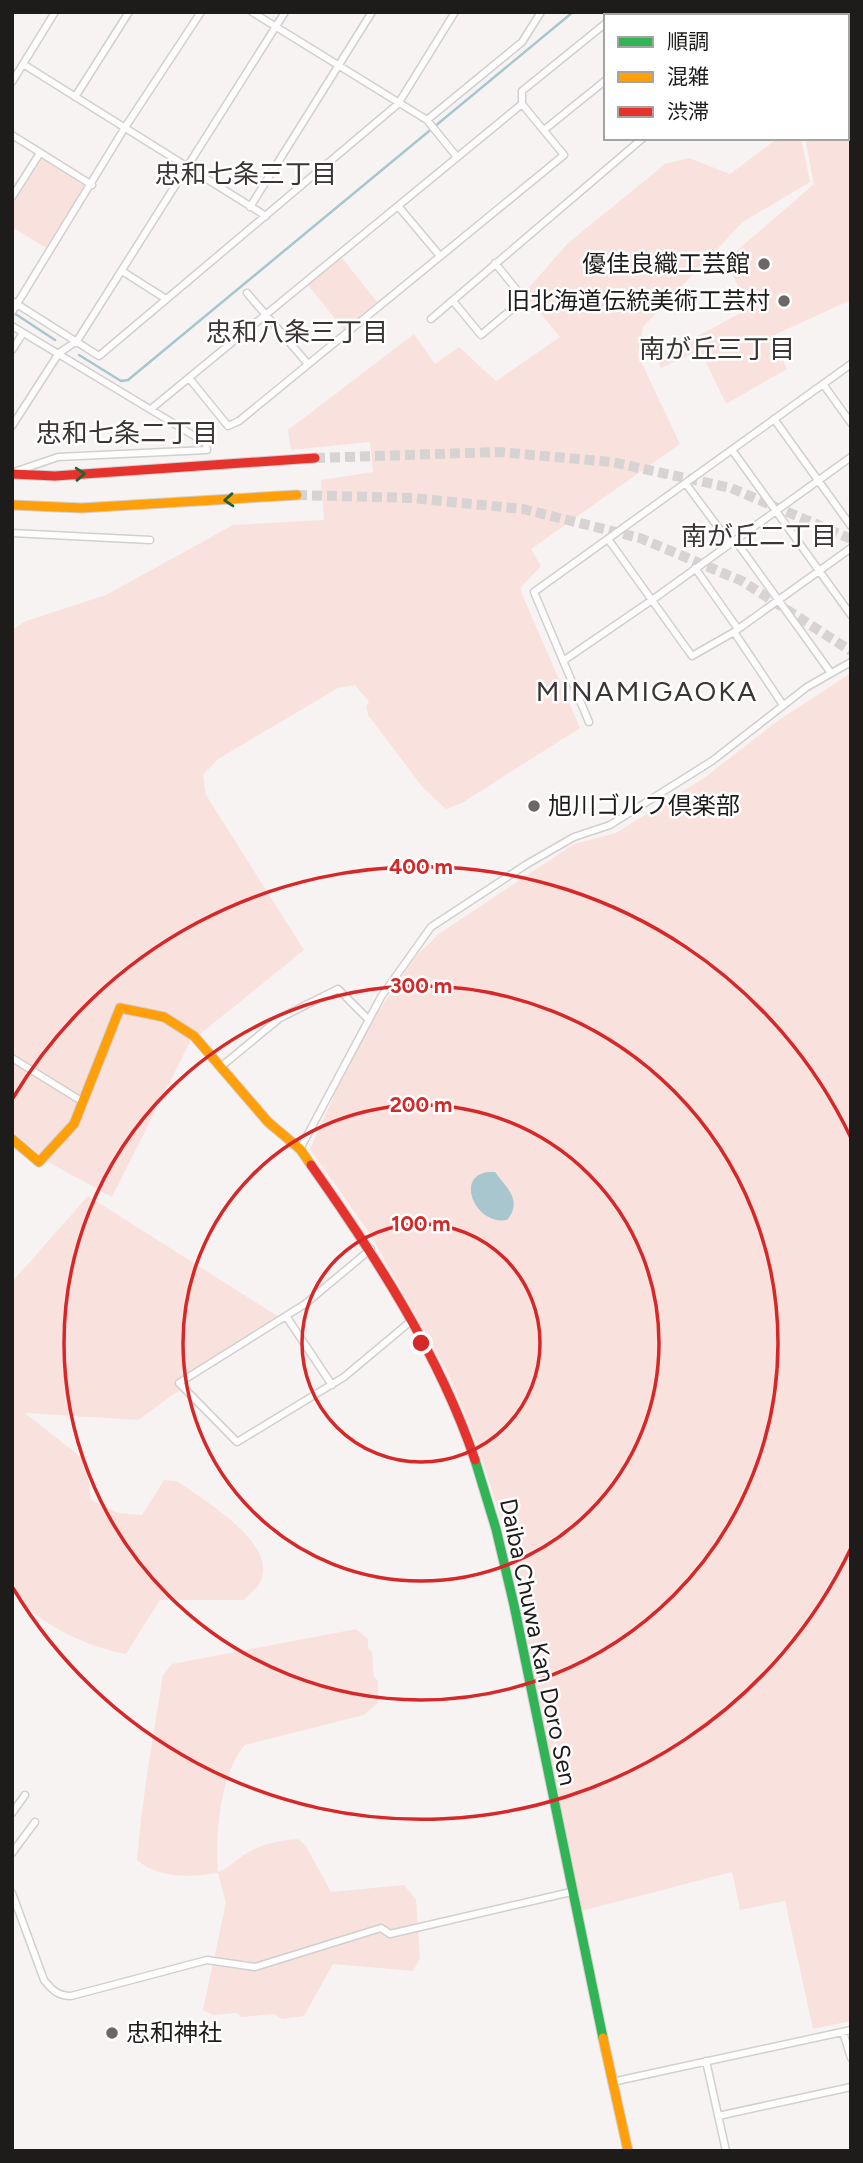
<svg xmlns="http://www.w3.org/2000/svg" width="863" height="2163" viewBox="0 0 863 2163" font-family="Figtree,'Noto Sans JP',sans-serif">
  <style>
    .green { fill: #f9e2de }
    .water { fill: #a7c6ce }
    .lines { fill: none; stroke-linecap: round; stroke-linejoin: round }
    .stream { stroke: #a7c6ce; stroke-width: 2.5 }
    .highway-tunnel { stroke: #d6d3d2; stroke-width: 10; stroke-dasharray: 10 5; stroke-linecap: butt }
    .street-casing { stroke: #d2cfce; stroke-width: 9 }
    .fast-casing { stroke: #d2cfce; stroke-width: 11 }
    .slow-casing { stroke: #d2cfce; stroke-width: 11 }
    .jam-casing { stroke: #d2cfce; stroke-width: 11 }
    .street { stroke: #fefdfd; stroke-width: 6 }
    .fast { stroke: #30b455; stroke-width: 9 }
    .slow { stroke: #ff9f0a; stroke-width: 9 }
    .jam { stroke: #e5322d; stroke-width: 9 }
    .oneway { stroke: #266035 }
    .ring { fill: none; stroke: #d62828; stroke-width: 3.5 }
    .poi-dot { fill: #6a6766; stroke: #fff; stroke-width: 2.5 }
    .labels { text-anchor: middle; stroke-width: 5; stroke-linejoin: round; paint-order: stroke }
    .poi-label { font-size: 24px; fill: #1e1c1b; stroke: #fff; text-anchor: end }
    .street-label { font-size: 24px; fill: #1e1c1b; stroke: #fff }
    .neighbourhood-label { font-size: 26px; fill: #3b3635; stroke: #fff }
    .quarter-label { font-size: 28px; letter-spacing: 2px; fill: #3b3635; stroke: #fff }
    .centre { fill: #d62828; stroke: #fff; stroke-width: 3.5 }
    .ring-label { font-size: 21px; text-anchor: middle; font-weight: bold; fill: #d62828; stroke: #fff; stroke-width: 5; stroke-linejoin: round; paint-order: stroke }
  </style>
  <rect width="100%" height="100%" fill="#f7f3f2"/>
  <path class="green" d="M851 88V300L772 336 787 369 726 404 700 350 661 368 657 358 748 309 726 260 814 184 805 138H847V91Z
    M778 138H801L810 182 743 222 643 327 638 355 680 444 531 549 541 566 521 587 522 594 580 728 462 803 446 809 424 789 368 715 366 706 369 702 355 685 338 688 218 759 203 775 206 795 304 950 199 1035 194 1034 112 1197 50 1163 12 1131V630L26 621 106 595 233 525 324 520 321 480 373 472 370 442 291 450 288 430 414 334 435 364 459 347 496 381 560 337 528 299 527 290 567 244 665 164 689 158 730 174Z
    M42 159 85 186 46 248 12 227V206Z
    M342 258 378 303 344 330 308 285Z
    M851 673V2021L813 2029 785 1901 740 1910 732 1872 581 1911 505 1531 478 1447 449 1375 370 1234 310 1149 359 1040 416 956 440 933 574 844 616 833 704 778 779 720Z
    M88 1196 282 1319 180 1383 181 1389 138 1420 25 1413 86 1461 91 1500 118 1513 142 1515 164 1480 177 1481C203 1500 282 1545 259 1584 256 1590 248 1595 244 1600H160L126 1654C87 1647 34 1623 12 1589V1282Z
    M356 1629 368 1639V1648L372 1652 374 1677 378 1681V1703L364 1715 245 1745C220 1773 215 1835 218 1872 230 1868 236 1859 247 1853 262 1844 281 1840 298 1839L306 1846 331 1892 404 1885 416 1899 420 1958 413 1971 333 1964 304 2016 282 2019 274 2014 241 2017 237 2013 213 2015 203 2010 226 1903 218 1873C191 1877 159 1879 137 1860 142 1798 153 1737 163 1675L172 1664Z"/>
  <path class="water" d="M495 1172C507 1188 523 1201 507 1220 473 1226 452 1169 495 1172Z"/>
  <g class="lines">
    <path class="stream" d="M14 313 55 340
      M79 355 121 381 128 380 573 12"/>
    <path class="highway-tunnel" d="M315 458 499 452 612 462 731 488 851 539
      M297 495 412 498 523 509 640 538 742 581 851 651"/>
    <g class="street-casing">
      <path id="street" d="M252 12 427 120 457 157
        M758 12 764 16
        M615 16 619 12
        M685 16 689 12
        M773 16 784 12
        M23 64 266 216
        M12 82 55 12
        M75 97 129 12
        M427 120 522 42 541 12
        M544 130 606 80
        M12 135 92 185
        M12 197 40 153
        M398 206 440 256
        M250 207 372 12
        M122 271 166 299
        M247 293 308 364
        M12 301 99 356 398 104 455 12
        M453 301 481 335 524 299 495 263
        M12 312 124 129 201 12
        M431 319 643 138
        M12 326 206 443 207 450 58 457 17 471
        M12 350 23 333
        M189 378 228 426 239 421 564 155 522 104V91L606 23
        M823 384 851 423
        M151 409 522 104
        M774 419 851 526
        M12 426 59 353 77 341 285 12
        M732 450 851 615
        M686 484 730 543
        M12 533 150 540
        M608 539 692 656 734 632 851 548
        M735 540 831 673
        M695 568 738 629
        M734 632 783 705
        M563 661 652 600 851 457
        M589 722 534 592 851 364
        M12 1058 83 1102
        M223 1065 280 1018 338 989 369 1020
        M300 1149 381 997 431 927 527 864 574 837 610 825 712 761 807 687 851 662
        M371 1249 305 1304 179 1383 237 1442 344 1377 411 1321
        M286 1316 332 1385
        M12 1813 25 1795
        M12 1853 35 1822
        M12 1893 44 1980C52 1990 58 1996 71 1996L207 1960 255 1967 381 1928 390 1934 571 1892
        M843 2032 851 2058
        M706 2061 726 2151
        M612 2082 851 2030
        M718 2116 851 2087"/>
    </g>
    <g class="fast-casing">
      <path id="fast" d="M475 1460 496 1529 514 1605 603 2038"/>
    </g>
    <g class="slow-casing">
      <path id="slow" d="M12 505 82 508 297 495
        M12 1139 39 1162 74 1124 120 1008 164 1017 194 1036 268 1122 300 1149 311 1165
        M603 2038 628 2151"/>
    </g>
    <g class="jam-casing">
      <path id="jam" d="M12 474 55 476 315 458
        M311 1165C376 1257 439 1354 475 1460"/>
    </g>
    <use href="#street" class="street"/>
    <use href="#fast" class="fast"/>
    <use href="#slow" class="slow"/>
    <use href="#jam" class="jam"/>
  </g>
  <defs><path id="oneway-chevron" d="M-2-3.5L2.5 0L-2 3.5" fill="none" stroke-width="1.6" stroke-linecap="round" stroke-linejoin="round" transform="scale(1.75)"/></defs>
  <g class="oneway">
    <use href="#oneway-chevron" transform="translate(80 474) rotate(-4)"/>
    <use href="#oneway-chevron" transform="translate(229 500) rotate(176)"/>
  </g>
  <g class="ring">
    <circle cx="421" cy="1343" r="119"/>
    <circle cx="421" cy="1343" r="238"/>
    <circle cx="421" cy="1343" r="357"/>
    <path d="M851 1548A476 476 0 0 1 13 1588M13 1098A476 476 0 0 1 851 1138"/>
  </g>
  <g class="poi-dot">
    <circle cx="764" cy="264" r="7"/>
    <circle cx="784" cy="301" r="7"/>
    <circle cx="534" cy="806" r="7"/>
    <circle cx="112" cy="2033" r="7"/>
  </g>
  <g class="labels">
    <g class="poi-label">
      <text x="750" y="272">優佳良織工芸館</text>
      <text x="770" y="309">旧北海道伝統美術工芸村</text>
      <text x="548" y="814" text-anchor="start">旭川ゴルフ倶楽部</text>
      <text x="126" y="2041" text-anchor="start">忠和神社</text>
    </g>
    <g class="street-label">
      <text transform="translate(538 1642) rotate(78)" y="8">Daiba Chuwa Kan Doro Sen</text>
    </g>
    <g class="neighbourhood-label">
      <text x="246" y="183">忠和七条三丁目</text>
      <text x="297" y="341">忠和八条三丁目</text>
      <text x="717" y="358">南が丘三丁目</text>
      <text x="127" y="442">忠和七条二丁目</text>
      <text x="759" y="545">南が丘二丁目</text>
    </g>
    <g class="quarter-label">
      <text x="647" y="701">MINAMIGAOKA</text>
    </g>
  </g>
  <circle cx="421" cy="1343" r="10" class="centre"/>
  <g class="ring-label">
    <text x="421" y="874">400 m</text>
    <text x="421" y="993">300 m</text>
    <text x="421" y="1112">200 m</text>
    <text x="421" y="1231">100 m</text>
  </g>
  <rect width="863" height="2163" fill="none" stroke="#1e1c1b" stroke-width="28"/>
  <rect x="604" y="14" width="245" height="126" fill="#ffffff" stroke="#a5a4a4" stroke-width="2"/>
  <rect x="618" y="37" width="35" height="10" fill="#30b455" stroke="#a5a4a4" stroke-width="2"/>
  <text x="667" y="49" font-size="21" fill="#1e1c1b">順調</text>
  <rect x="618" y="72" width="35" height="10" fill="#ff9f0a" stroke="#a5a4a4" stroke-width="2"/>
  <text x="667" y="84" font-size="21" fill="#1e1c1b">混雑</text>
  <rect x="618" y="107" width="35" height="10" fill="#e5322d" stroke="#a5a4a4" stroke-width="2"/>
  <text x="667" y="119" font-size="21" fill="#1e1c1b">渋滞</text>
</svg>
